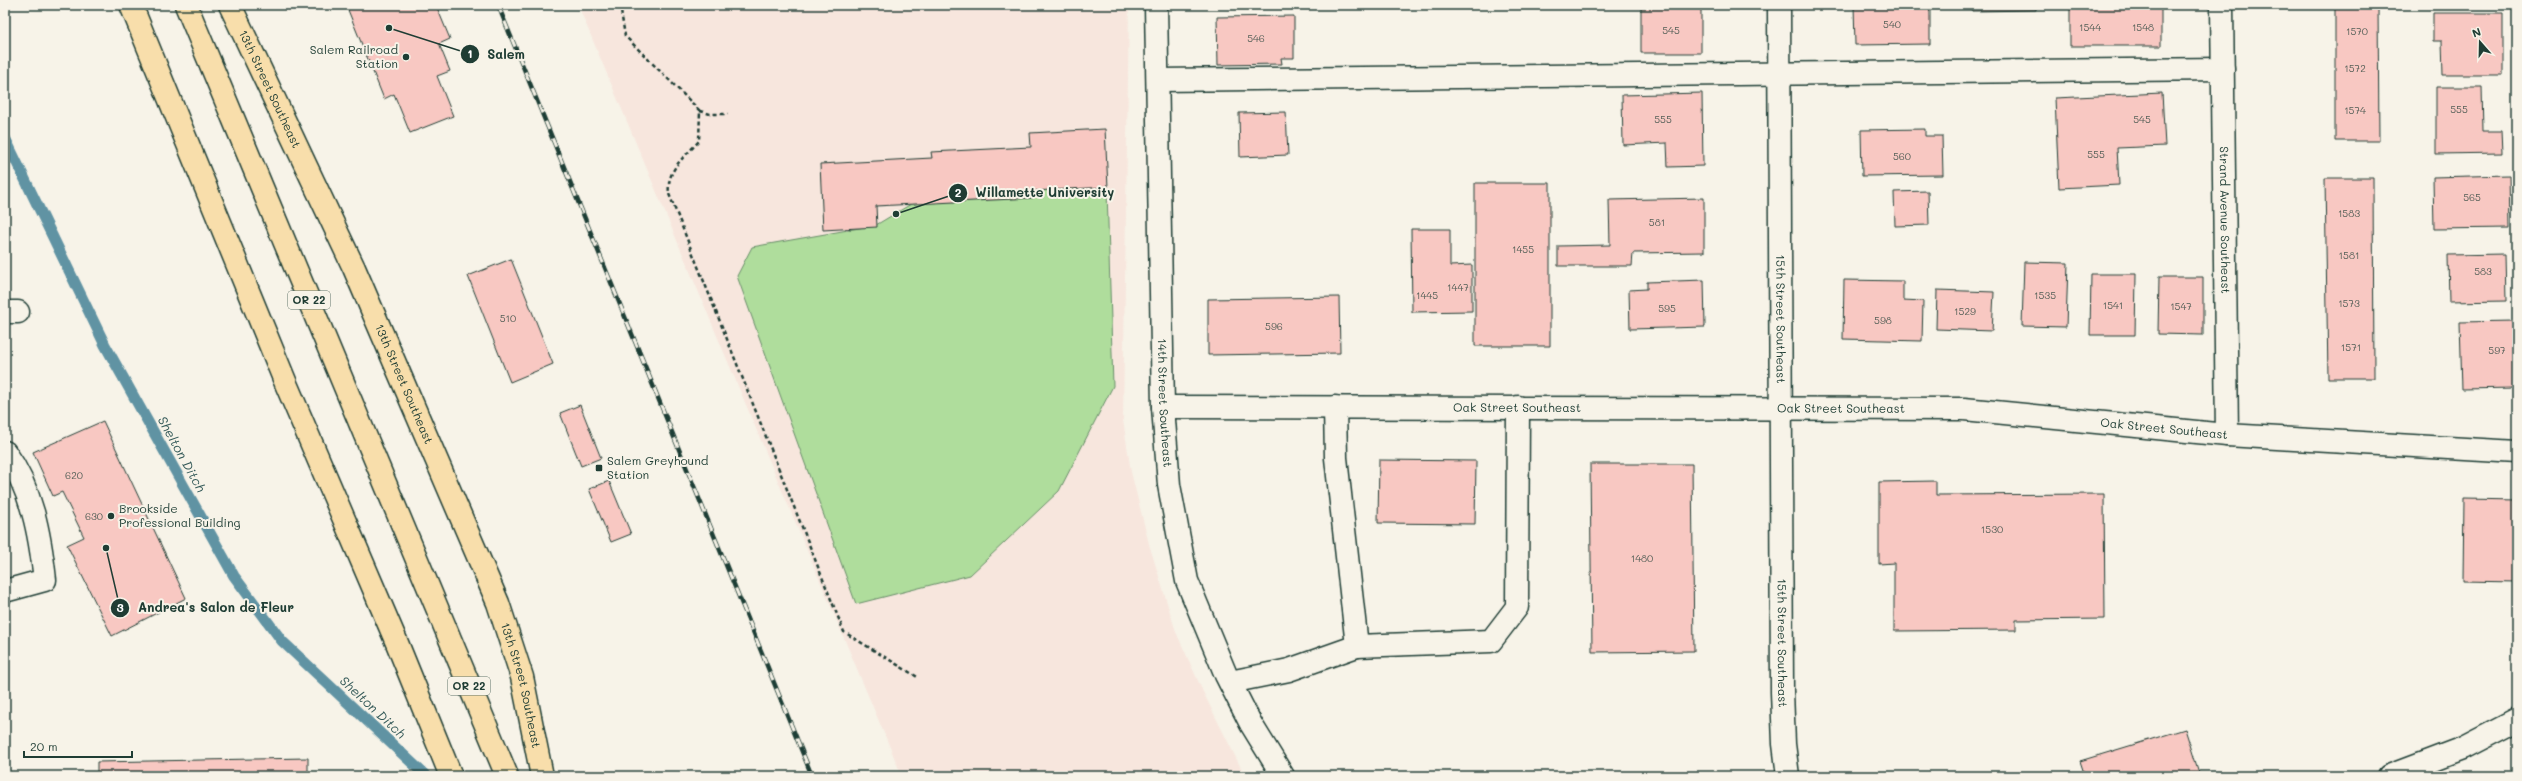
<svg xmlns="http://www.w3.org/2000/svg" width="2522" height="781" viewBox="0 0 2522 781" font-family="Mali,sans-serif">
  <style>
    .built { fill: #f7e6dd }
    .green { fill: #afdd9c; stroke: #678d68 }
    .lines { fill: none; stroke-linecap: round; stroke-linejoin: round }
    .stream { stroke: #6093a3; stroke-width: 11 }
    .building { fill: #f8c8c2; stroke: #1f3d34 }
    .minor-casing { stroke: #1f3d34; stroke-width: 25 }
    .major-casing { stroke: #1f3d34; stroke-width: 25 }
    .highway-casing { stroke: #1f3d34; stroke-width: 25 }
    .path { stroke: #1f3d34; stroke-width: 2.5; stroke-dasharray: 4 3; stroke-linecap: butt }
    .minor { stroke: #f7f3e8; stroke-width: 22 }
    .major { stroke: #f8deab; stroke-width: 22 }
    .highway { stroke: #f8deab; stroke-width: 22 }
    .rail-casing { stroke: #1f3d34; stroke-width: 4.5 }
    .rail { stroke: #f7f3e8; stroke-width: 3; stroke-dasharray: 9; stroke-linecap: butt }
    .poi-dot { fill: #1f3d34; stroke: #f7f3e8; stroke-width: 1.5 }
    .labels { text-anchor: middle; stroke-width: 4; stroke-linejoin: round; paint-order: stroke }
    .number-label { font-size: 10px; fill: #556058 }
    .shield { fill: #f7f3e8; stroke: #60746a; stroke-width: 1 }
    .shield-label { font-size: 11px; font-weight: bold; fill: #1f3d34 }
    .poi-label { font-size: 12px; fill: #1f3d34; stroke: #f7f3e8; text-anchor: start }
    .street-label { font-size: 12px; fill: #1f3d34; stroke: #f7f3e8 }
    .water-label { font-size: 13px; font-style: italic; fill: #355a59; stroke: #f7f3e8 }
    .leader { fill: none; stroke: #1f3d34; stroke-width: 1.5 }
    .callout-dot { fill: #1f3d34; stroke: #f7f3e8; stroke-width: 1.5 }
    .mark-label { font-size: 12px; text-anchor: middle; font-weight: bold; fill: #fff }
    .callout-label { font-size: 13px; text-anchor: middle; font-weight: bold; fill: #1f3d34; stroke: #f7f3e8; stroke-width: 4; stroke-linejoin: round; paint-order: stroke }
  </style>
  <rect width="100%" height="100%" fill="#f7f3e8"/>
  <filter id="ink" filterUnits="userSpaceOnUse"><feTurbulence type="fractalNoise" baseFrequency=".025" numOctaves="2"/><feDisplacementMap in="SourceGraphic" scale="8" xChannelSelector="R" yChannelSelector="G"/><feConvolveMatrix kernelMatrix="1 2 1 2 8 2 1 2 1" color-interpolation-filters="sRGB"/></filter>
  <g filter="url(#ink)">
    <path class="built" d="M578 5H1129L1123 420 1131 472 1149 544 1176 632 1204 694 1245 776H902Z"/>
    <path class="green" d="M1033 189 1107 190 1113 386 1059 491 970 575 856 604 737 276 752 247 876 225 911 204Z"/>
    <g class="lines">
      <path class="stream" d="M5 138 105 345 234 576 282 641 426 776"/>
    </g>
    <path class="building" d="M346 5H436L450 39 439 44 450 71 437 76 453 116 410 133 394 94 384 99Z
      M1854 5H1930V44L1855 45Z
      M1971 5H2036V10L1972 11Z
      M2070 5H2161V46H2070Z
      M2335 5H2378L2379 141H2335Z
      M1701 6V53H1641V7Z
      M2433 13H2503V75H2443L2442 41H2433Z
      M1294 16V58H1281L1282 64 1218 65 1217 17Z
      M2436 87H2482L2483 131H2501L2502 153 2436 154Z
      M1702 93 1703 166 1668 167 1667 143 1623 145 1622 95Z
      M2162 93 2165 146 2117 148 2119 185 2059 188 2055 98Z
      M1286 112 1288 155 1240 157 1239 113Z
      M1105 129 1108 187 1033 191V198L876 206 877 227 823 230 820 164 932 158 931 152 1031 147 1030 133Z
      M1925 129V136H1942L1943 175 1862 176 1861 130Z
      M2509 175 2510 228 2434 229 2433 177Z
      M2325 178H2373L2374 378H2328Z
      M1475 183H1550V346H1475Z
      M1928 191 1929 225 1895 226 1894 192Z
      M1704 198V252L1633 253 1632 266H1558V246L1610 245 1609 200Z
      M1411 229H1450V266L1472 265V311L1412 312Z
      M2505 254 2506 301 2449 302 2448 255Z
      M511 259 553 364 510 382 468 276Z
      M2024 262 2068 263 2066 327 2022 326Z
      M2091 274H2136L2135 335H2090Z
      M2159 277H2203V335L2158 334Z
      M1704 280 1705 327 1630 329 1629 290 1647 289V282Z
      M1844 280 1903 281V300L1923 301 1922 341 1843 339Z
      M1937 290 1994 292 1992 331 1936 329Z
      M1339 297 1340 353 1208 355V299Z
      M2513 321 2514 388 2462 389 2460 322Z
      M580 405 601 458 581 466 560 413Z
      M103 421 186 598 112 636 67 545 84 537 62 492 53 496 33 452Z
      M1379 460 1476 461 1475 524 1378 523Z
      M1590 464H1692L1694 651 1592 652Z
      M609 481 631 534 611 542 589 489Z
      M1936 481V495L2104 494 2105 619 2016 620V630L1894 631V563L1879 564V482Z
      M2464 499 2517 500V582L2463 581Z
      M2185 729 2200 776H2085L2080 761Z
      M308 758V776H97V762Z"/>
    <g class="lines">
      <g class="minor-casing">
        <g id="minor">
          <path id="s1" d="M1156 5 1163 407 1169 485 1187 581 1226 675 1251 724 1283 776"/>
          <path id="s2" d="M1779 5 1782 692 1784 744 1788 776"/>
          <path id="s3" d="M2222 5 2227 435"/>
          <path d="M1158 80 2223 69"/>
          <path d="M5 312H18"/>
          <path id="s4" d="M1163 407 1964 409 2227 435 2517 452"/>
          <path d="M5 452C32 489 40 535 45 580L5 591"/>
          <path d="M1357 646 1491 641 1517 607 1518 407"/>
          <path d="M1230 682 1289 670 1357 646 1336 458 1335 407"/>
          <path d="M2389 776 2463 748 2517 720"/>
        </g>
      </g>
      <g class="major-casing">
        <g id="major">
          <path id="s5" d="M230 5 354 268 498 603 522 677 542 776"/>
        </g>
      </g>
      <g class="highway-casing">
        <path id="highway" d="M131 5 287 386 397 643 451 776
          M186 5 507 776"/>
      </g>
      <path class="path" d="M620 5 625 36 700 111 699 141C684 158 666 169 669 194L844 632 919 678
        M700 111 710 114H728"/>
      <use href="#minor" class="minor"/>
      <use href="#major" class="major"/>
      <use href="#highway" class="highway"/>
      <g class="rail-casing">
        <path id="rail" d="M498 5 812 776"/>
      </g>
      <use href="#rail" class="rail"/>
    </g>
  </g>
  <g class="poi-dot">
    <circle cx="406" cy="57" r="4"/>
    <rect x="595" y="464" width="8" height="8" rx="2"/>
    <circle cx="111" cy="516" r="4"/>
  </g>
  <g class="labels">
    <g class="number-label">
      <text x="1892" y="28">540</text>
      <text x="2090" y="31">1544</text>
      <text x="2143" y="31">1548</text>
      <text x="1671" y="34">545</text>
      <text x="2357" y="35">1570</text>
      <text x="1256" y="42">546</text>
      <text x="2355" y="72">1572</text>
      <text x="2459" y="113">555</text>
      <text x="2355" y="114">1574</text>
      <text x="1663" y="123">555</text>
      <text x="2142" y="123">545</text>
      <text x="2096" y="158">555</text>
      <text x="1902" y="160">560</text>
      <text x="2472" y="201">565</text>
      <text x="2349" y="217">1583</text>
      <text x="1657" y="226">581</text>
      <text x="1523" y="253">1455</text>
      <text x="2349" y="259">1581</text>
      <text x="2483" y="275">583</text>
      <text x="1458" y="291">1447</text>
      <text x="1427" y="299">1445</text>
      <text x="2045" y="299">1535</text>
      <text x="2349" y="307">1573</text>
      <text x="2113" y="309">1541</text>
      <text x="2181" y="310">1547</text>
      <text x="1667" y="312">595</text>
      <text x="1965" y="315">1529</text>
      <text x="508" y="322">510</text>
      <text x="1883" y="324">598</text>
      <text x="1274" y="330">596</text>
      <text x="2351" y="351">1571</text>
      <text x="2497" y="354">597</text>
      <text x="74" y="479">620</text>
      <text x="94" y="520">630</text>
      <text x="1992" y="533">1530</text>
      <text x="1642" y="562">1480</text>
    </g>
    <g class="shield">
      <rect x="288" y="291" width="42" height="18" rx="3"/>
      <rect x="448" y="677" width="42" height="18" rx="3"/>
    </g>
    <g class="shield-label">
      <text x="309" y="304">OR 22</text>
      <text x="469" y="690">OR 22</text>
    </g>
    <g class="poi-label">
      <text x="398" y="54" text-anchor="end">Salem Railroad<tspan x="398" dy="14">Station</tspan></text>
      <text x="607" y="465">Salem Greyhound<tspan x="607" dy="14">Station</tspan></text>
      <text x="119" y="513">Brookside<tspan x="119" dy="14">Professional Building</tspan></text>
    </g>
    <g class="street-label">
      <text dy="4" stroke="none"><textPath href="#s5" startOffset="93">13th Street Southeast</textPath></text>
      <text dy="4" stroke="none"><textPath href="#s3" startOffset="215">Strand Avenue Southeast</textPath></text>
      <text dy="4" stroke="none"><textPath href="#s2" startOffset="314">15th Street Southeast</textPath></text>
      <text dy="4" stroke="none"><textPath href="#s5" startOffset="417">13th Street Southeast</textPath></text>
      <text dy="4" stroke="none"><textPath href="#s1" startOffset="398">14th Street Southeast</textPath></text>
      <text dy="4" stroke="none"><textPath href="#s4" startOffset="354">Oak Street Southeast</textPath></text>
      <text dy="4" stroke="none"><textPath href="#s4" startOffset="678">Oak Street Southeast</textPath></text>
      <text dy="4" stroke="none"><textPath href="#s4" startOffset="1002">Oak Street Southeast</textPath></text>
      <text dy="4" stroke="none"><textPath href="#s2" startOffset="638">15th Street Southeast</textPath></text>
      <text dy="4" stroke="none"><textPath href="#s5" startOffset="741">13th Street Southeast</textPath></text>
    </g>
    <g class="water-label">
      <text transform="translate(182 454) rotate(61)" y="5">Shelton Ditch</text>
      <text transform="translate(373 707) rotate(43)" y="5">Shelton Ditch</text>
    </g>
  </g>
  <path class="leader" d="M389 28L470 54M896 214L958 193M106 548L120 608"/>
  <g class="callout-dot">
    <circle cx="389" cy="28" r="4"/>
    <circle cx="896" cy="214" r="4"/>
    <circle cx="106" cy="548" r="4"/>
    <circle cx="470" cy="54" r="10"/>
    <circle cx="958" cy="193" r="10"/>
    <circle cx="120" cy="608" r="10"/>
  </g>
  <g class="mark-label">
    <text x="470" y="58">1</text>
    <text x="958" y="197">2</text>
    <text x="120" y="612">3</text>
  </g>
  <g class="callout-label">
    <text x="506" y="59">Salem</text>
    <text x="1045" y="197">Willamette University</text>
    <text x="216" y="612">Andrea's Salon de Fleur</text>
  </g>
  <rect width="2522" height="781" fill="none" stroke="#f7f3e8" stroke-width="20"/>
  <rect x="10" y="10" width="2502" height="761" fill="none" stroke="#1f3d34" stroke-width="1.5" filter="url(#ink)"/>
  <g transform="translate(2480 42) rotate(340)" stroke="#f7f3e8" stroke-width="3" paint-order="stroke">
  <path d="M0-3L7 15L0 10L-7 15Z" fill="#1f3d34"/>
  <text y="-6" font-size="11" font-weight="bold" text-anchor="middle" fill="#1f3d34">N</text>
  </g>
  <path d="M24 751v6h108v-6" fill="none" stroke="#1f3d34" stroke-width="2"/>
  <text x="30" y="751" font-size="12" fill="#1f3d34" stroke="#f7f3e8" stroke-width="3" paint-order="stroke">20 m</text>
</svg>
